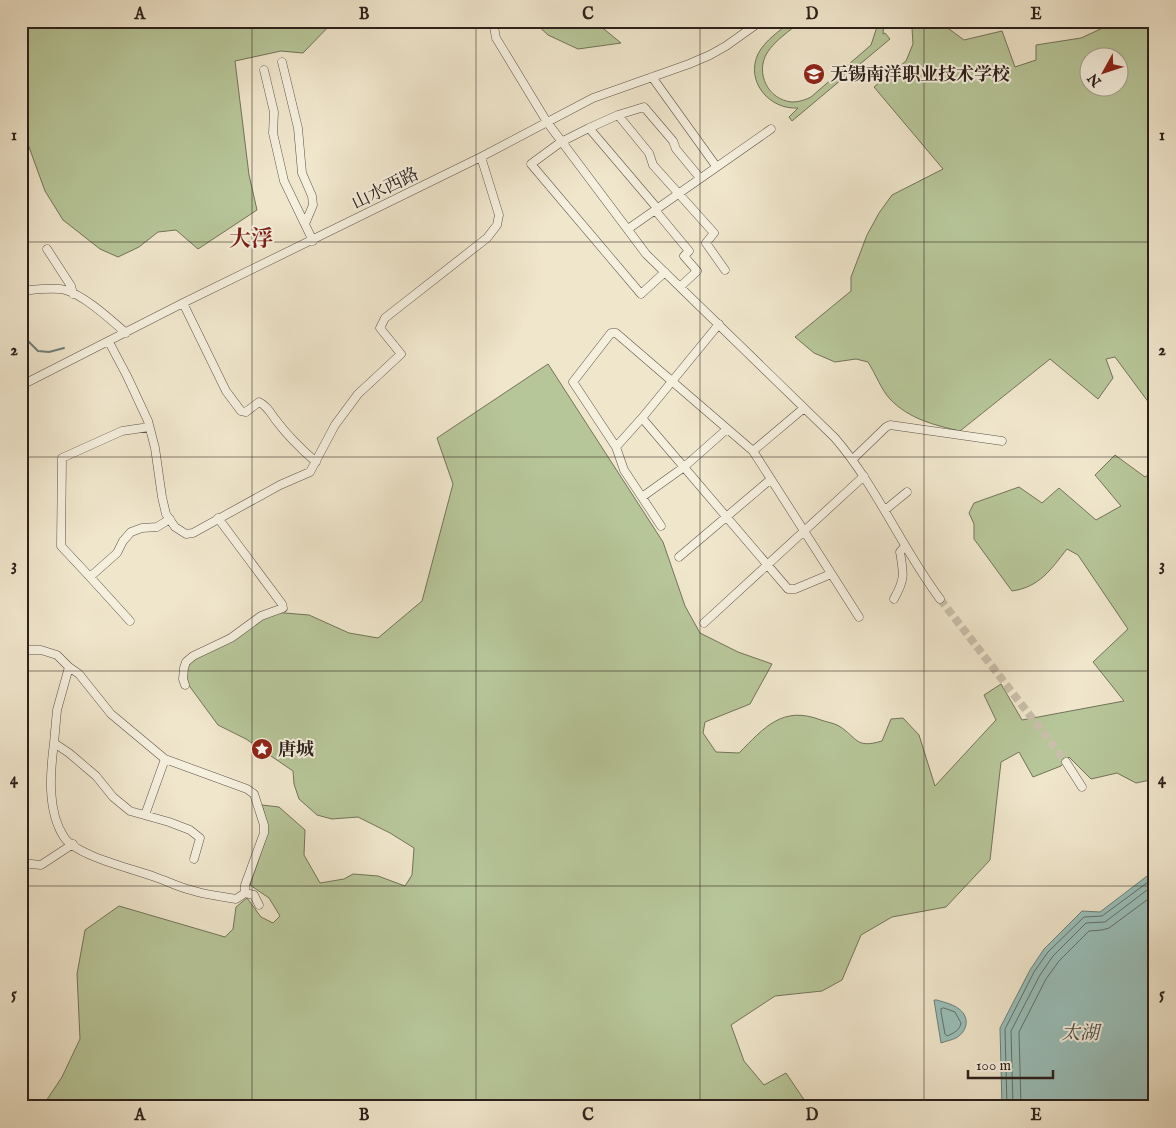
<svg xmlns="http://www.w3.org/2000/svg" width="1176" height="1128" viewBox="0 0 1176 1128" font-family="'IM FELL English','Noto Serif SC',serif">
  <style>
    .green { fill: #b7c699; stroke: #72735a; fill-rule: evenodd }
    .water { fill: #9abfb9; stroke: #6e7f7a }
    .lines { fill: none; stroke-linecap: round; stroke-linejoin: round }
    .shore { stroke: #63706a; stroke-width: 1 }
    .stream { stroke: #6e7f7a; stroke-width: 2 }
    .minor-tunnel { stroke: #c9bea9; stroke-width: 8; stroke-dasharray: 8 4; stroke-linecap: butt }
    .minor-casing { stroke: #5d5248; stroke-width: 9 }
    .minor { stroke: #f5efde; stroke-width: 8 }
    .grid { fill: none; stroke: #2c201c; stroke-width: 1; stroke-opacity: 0.55 }
    .labels { text-anchor: middle; stroke-width: 4; stroke-linejoin: round; paint-order: stroke }
    .poi-label { font-size: 18px; font-weight: bold; fill: #2c201c; stroke: #f5efde; text-anchor: start }
    .street-label { font-size: 18px; fill: #2c201c; stroke: #f5efde }
    .water-label { font-size: 19px; font-style: italic; fill: #4d504b; stroke: #f5efde }
    .district-label { font-size: 22px; font-weight: bold; fill: #7a1f14; stroke: #f5efde }
    .neatline { fill: none; stroke: #2c201c; stroke-width: 2 }
    .grid-label { font-size: 16px; text-anchor: middle; font-weight: bold; fill: #2c201c }
  </style>
  <rect width="100%" height="100%" fill="#f0e6cc"/>
  <filter id="stains"><feTurbulence type="fractalNoise" baseFrequency=".004" numOctaves="4"/><feColorMatrix values="0 0 0 0 .2 0 0 0 0 .09 0 0 0 0 .02 0 0 0 .5 -.17"/></filter>
  <radialGradient id="worn" r=".72"><stop offset=".6" stop-color="#630" stop-opacity="0"/><stop offset="1" stop-color="#630" stop-opacity=".3"/></radialGradient>
  <path class="green" d="M21 21H334L303 53 281 51 235 61 249 175 257 210 198 249 176 230 158 232 139 247 118 257 100 249 63 220 45 191 21 125Z
    M533 21H597L599 25 621 43 578 49 548 35Z
    M791 21H801C790 31 775 40 767 53 755 73 768 100 792 102 799 102 805 100 811 97L871 45 877 27V21H884L883 34 885 33 890 39 792 121 789 117 798 108C770 110 745 82 758 54 765 40 780 31 791 21Z
    M917 21H938L964 40 1002 31 1015 67 1036 60V45L1081 38 1105 27 1113 21H1155V411L1115 357 1106 359 1113 378 1098 399 1050 359 960 431C934 425 909 419 890 399 882 391 875 373 868 362L856 359 835 362 814 353 795 337 851 291V277L867 235 879 213 892 195 943 169 874 87 906 61 913 44 912 28ZM1088 58H1118V88H1088Z
    M548 364 663 542 685 606 700 633 738 652 772 664 750 704 705 722 703 733 716 752 739 753C764 728 782 705 821 720 826 722 834 723 839 726 858 738 855 749 882 741L891 719 903 718 919 735 935 786 996 720 984 695 1001 684 1022 720 1124 701 1093 662 1128 629 1078 555 1067 549C1051 569 1040 587 1012 591L974 539V524L969 513 974 503 1019 487 1042 503 1059 488 1096 520 1121 506 1095 475 1115 455 1145 477 1155 470V779L1136 783 1117 773 1091 779 1069 757 1061 766 1033 777 1019 752 1001 762 990 860 946 907 892 917 861 935 842 980 822 991 775 996 731 1025 744 1061 764 1085 786 1073 809 1107H42L62 1077 80 1039 77 974 85 930 119 906 225 937 233 929 236 907 247 898 261 917 273 923 280 916 269 898 250 885 266 838 267 824 262 805 279 807 305 830 304 855 320 883 344 879 353 874 378 876 405 886 412 875 414 848 390 833 358 817 332 819 317 815 299 799 294 784 293 771 246 739 218 725 182 676 195 652 273 612 309 615 349 633 378 638 422 601 453 484 437 438Z"/>
  <path class="water" d="M1155 870V1107H1002L1000 1028 1030 970 1044 949 1082 911 1100 912Z
    M934 1000H937C943 1002 953 1004 959 1009 970 1017 968 1031 956 1038 952 1040 946 1041 941 1043Z"/>
  <g class="lines">
    <path class="shore" d="M944 1008 955 1012 961 1023C960 1030 954 1033 947 1036L945 1034 941 1012V1009Z
      M1007 1107 1005 1029 1034 972 1048 952 1084 917 1102 916 1155 877
      M1013 1107 1011 1031 1040 975 1053 956 1086 923 1105 922 1155 884
      M1021 1107 1019 1032 1046 979 1059 961 1089 931 1102 930 1109 928 1155 894"/>
    <path class="stream" d="M21 334 38 351 49 352 64 348"/>
    <path class="minor-tunnel" d="M940 599 1066 762"/>
    <g class="minor-casing">
      <path id="minor" d="M493 21 496 38 547 122 646 254 835 438C877 487 901 547 940 599
        M282 62 298 128 302 173 312 196 313 205 305 224
        M264 70 274 112 273 133 284 181 313 241
        M652 77 716 166
        M618 115 644 107 673 141 676 149 700 178
        M589 128 618 115 649 153 653 165 714 233 706 243 725 270
        M657 208 589 128 561 142 531 164 641 294 665 272
        M655 210 689 251 684 256 697 271 680 287
        M628 229 771 129
        M47 249 71 286 73 294
        M21 291C33 290 54 287 65 290 84 295 111 320 126 333
        M183 303 226 391 241 411 246 412 259 402C267 406 270 412 275 419 287 435 301 449 316 462
        M109 342 127 376 148 421 155 448 162 497 166 514 175 527 186 534 193 533 280 485 310 472 335 425 358 394 401 354 380 328 385 318 487 238 497 225 499 215 481 157
        M21 384 26 383 183 303 481 157 593 98 689 64 710 55 726 46 761 21
        M642 418 788 589H795L831 574
        M149 427 122 431 62 458 61 546 90 577 117 553 123 541 131 532 142 528 157 527 170 519
        M616 447 642 418 719 324
        M753 451 804 408
        M853 459 886 427 890 425 1002 441
        M642 497 684 467 727 429
        M885 510 907 492
        M661 526 624 470 616 447 573 382 611 333H616L753 451 859 617
        M679 557 771 479
        M90 577 130 621
        M894 599C905 579 904 575 900 552L905 546
        M704 623 864 476
        M21 650H41L57 655 69 667 57 710 54 743 69 753 96 776 113 797 130 811 169 822 190 830 200 838 194 859
        M69 667 79 674 111 714 165 759 145 815
        M185 685 183 679 184 668 186 662 193 656 231 638 261 616 283 608 282 604 218 518
        M54 743C50 773 47 811 64 837 76 856 134 869 155 877 167 881 178 887 191 890 205 895 221 896 236 899L245 893 254 895 259 905
        M165 759 247 789 254 794 264 825V833L245 885V893
        M1066 762 1082 787
        M21 863 41 865 73 844"/>
    </g>
    <use href="#minor" class="minor"/>
  </g>
  <path class="grid" d="M252 21V1107M476 21V1107M700 21V1107M924 21V1107M21 242H1155M21 457H1155M21 671H1155M21 886H1155"/>
  <defs>
    <g id="school-disc" transform="scale(1.125)"><circle r="9.5" fill="#8f2418" stroke="#f5efde"/><path d="M0-5L7-2L0 1L-7-2ZM-4 1L0 2.5L4 1V4Q0 6-4 4Z" fill="#fff"/></g>
    <g id="sight-disc" transform="scale(1.125)"><circle r="9.5" fill="#8f2418" stroke="#f5efde"/><path d="M0-6L1.8-2.2L6-1.7L2.9 1.2L3.7 5.4L0 3.3L-3.7 5.4L-2.9 1.2L-6-1.7L-1.8-2.2Z" fill="#fff"/></g>
  </defs>
  <g fill-rule="evenodd">
    <use href="#school-disc" x="814" y="74"/>
    <use href="#sight-disc" x="262" y="749"/>
  </g>
  <g class="labels">
    <g class="poi-label">
      <text x="830" y="80">无锡南洋职业技术学校</text>
      <text x="278" y="755">唐城</text>
    </g>
    <g class="street-label">
      <text transform="translate(385 188) rotate(-26)" y="6">山水西路</text>
    </g>
    <g class="water-label">
      <text x="1080" y="1039">太湖</text>
    </g>
    <g class="district-label">
      <text x="251" y="246">大浮</text>
    </g>
  </g>
  <rect width="1176" height="1128" fill="none" stroke="#f0e6cc" stroke-width="55"/>
  <g transform="translate(1104 72) rotate(230)"><circle r="24" fill="#f5efde" stroke="#a59c90"/>
  <path d="M0-4L9 19L0 12L-9 19Z" fill="#8f2418"/>
  <text y="-8" font-size="14" font-weight="bold" text-anchor="middle" fill="#2c201c">N</text>
  </g>
  <path d="M968 1070v8h85v-8" fill="none" stroke="#2c201c" stroke-width="2.5"/>
  <text x="976" y="1070" font-size="15" fill="#2c201c" stroke="#f5efde" stroke-width="4" paint-order="stroke">100 m</text>
  <rect x="28" y="28" width="1120" height="1072" class="neatline"/>
  <g class="grid-label">
    <text x="140" y="19">A</text>
    <text x="364" y="19">B</text>
    <text x="588" y="19">C</text>
    <text x="812" y="19">D</text>
    <text x="1036" y="19">E</text>
    <text x="14" y="140">1</text>
    <text x="1162" y="140">1</text>
    <text x="14" y="355">2</text>
    <text x="1162" y="355">2</text>
    <text x="14" y="570">3</text>
    <text x="1162" y="570">3</text>
    <text x="14" y="784">4</text>
    <text x="1162" y="784">4</text>
    <text x="14" y="999">5</text>
    <text x="1162" y="999">5</text>
    <text x="140" y="1120">A</text>
    <text x="364" y="1120">B</text>
    <text x="588" y="1120">C</text>
    <text x="812" y="1120">D</text>
    <text x="1036" y="1120">E</text>
  </g>
  <rect width="100%" height="100%" filter="url(#stains)"/>
  <rect width="100%" height="100%" fill="url(#worn)"/>
</svg>
